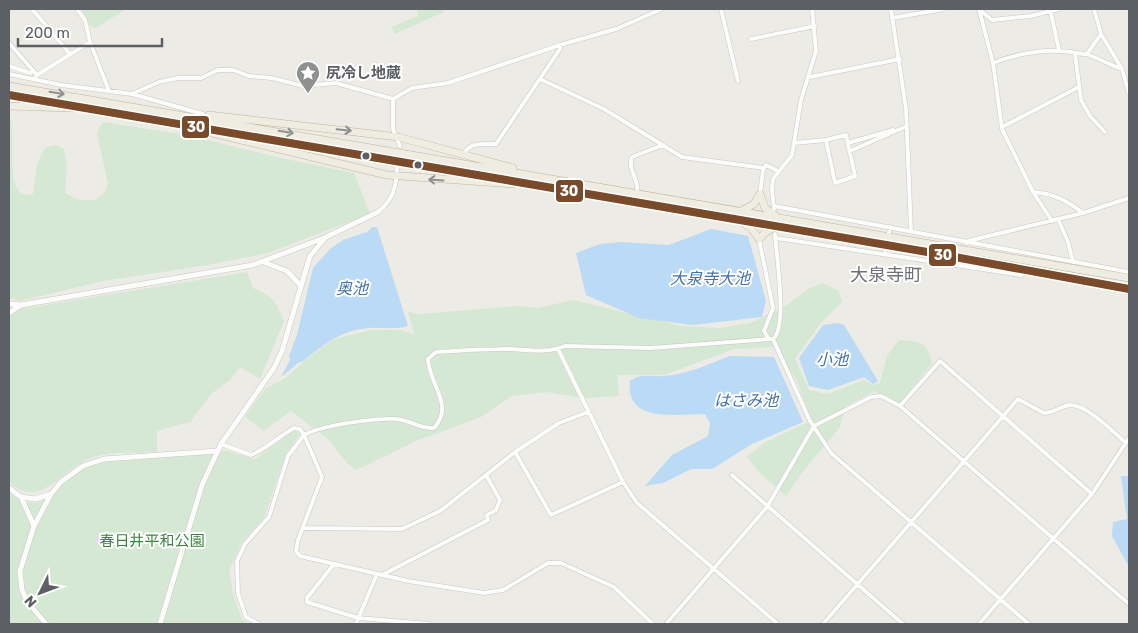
<svg xmlns="http://www.w3.org/2000/svg" width="1138" height="633" viewBox="0 0 1138 633" font-family="Rubik,'Noto Sans JP',sans-serif">
  <style>
    .green { fill: #d4e8d3 }
    .water { fill: #bbdaf5 }
    .lines { fill: none; stroke-linecap: round; stroke-linejoin: round }
    .street-casing { stroke: #c8c7c7; stroke-width: 5 }
    .secondary-casing { stroke: #c7c7c7; stroke-width: 6 }
    .highway-casing { stroke: #c3b694; stroke-width: 8 }
    .street { stroke: #fcfcfb; stroke-width: 4 }
    .secondary { stroke: #fcfcfb; stroke-width: 5 }
    .highway { stroke: #efece2; stroke-width: 7 }
    .bus-1-casing { stroke: #fff; stroke-width: 11 }
    .bus-1 { stroke: #7a4b2a; stroke-width: 8 }
    .oneway { stroke: #8f9090 }
    .bus-dot { fill: #5c5f64; stroke: #fff; stroke-width: 2 }
    .labels { text-anchor: middle; stroke-width: 4; stroke-linejoin: round; paint-order: stroke }
    .poi-label { font-size: 15px; font-weight: bold; fill: #5c5f64; stroke: #fff; text-anchor: start }
    .park-label { font-size: 15px; fill: #398640; stroke: #fff }
    .water-label { font-size: 16px; font-style: italic; fill: #4373ae; stroke: #fff }
    .quarter-label { font-size: 18px; fill: #6d7176; stroke: #fff }
    .line-badge { stroke: #fff; stroke-width: 2 }
    .badge-label { font-size: 14px; text-anchor: middle; font-weight: bold; fill: #fff }
  </style>
  <rect width="100%" height="100%" fill="#ecebe6"/>
  <path class="green" d="M81 9H126L96 28 92 27Z
    M423 9H443L444 12 394 34 392 27 418 16 417 11Z
    M9 115C19 134 0 202 33 194L37 164 45 148 56 145 64 149 67 166 65 193C80 203 103 206 108 184L97 133 103 122 187 135 281 158 354 173 370 214 268 253 208 265 103 281 20 301 9 298Z
    M247 272 253 288C273 297 276 301 284 321L260 379 240 367 230 380 211 394 190 422 157 431V452C136 453 111 451 91 458 63 467 40 512 9 482V316L21 309Z
    M822 283 838 290 842 302 821 323 795 359 809 390 828 394 864 380 873 385 880 383 887 356 899 340C919 341 928 342 932 363L899 404 875 391 845 406 840 427 804 470 786 496 760 473 747 457 764 443 812 420 796 379 773 347 734 349 664 375H617L619 396 582 398 547 392 512 396 481 417 416 441 356 470 348 464 328 439 291 411 263 431 245 416 265 389 286 378 304 361 334 339 371 330H400L414 334 408 312 420 314 518 306 538 308 573 300 681 326 720 328 750 323 786 306 808 289Z
    M295 430 300 434 286 454 264 518 242 542 229 570 233 594 242 620 250 624H9V493C47 522 56 480 86 468 104 460 124 461 143 459 169 457 194 455 220 453L224 450 255 459Z"/>
  <path class="water" d="M372 227H377L408 326C395 330 382 327 369 328 338 331 326 344 303 361L298 363 281 377 290 360 289 356 297 335 313 268 330 249 343 240 367 232Z
    M711 229 748 236 766 301 762 317 693 325 639 318 586 295 576 253 600 244 621 242 669 245Z
    M838 323 844 325 878 381 873 384 864 377 828 390 809 386 799 358 823 325Z
    M730 356 774 357 803 422 752 444 712 469H691L663 483 645 486 672 455 708 436 710 423 705 414C676 414 625 424 630 381 641 373 650 377 663 376 686 375 709 364 730 356Z
    M1121 476H1129V567L1112 536 1113 522 1127 519Z"/>
  <g class="lines">
    <g class="street-casing">
      <path id="street" d="M32 9 70 54
        M77 9 85 20 90 42 109 91
        M721 9 738 81
        M891 9 906 109 911 231
        M979 9 993 63 1002 129 1033 192 1052 221
        M1050 9 1059 50
        M1094 9 1101 34 1122 69 1129 94
        M980 10 992 20 1031 16 1059 9
        M892 18 944 9
        M751 39 815 26
        M9 43 37 75 36 77
        M1075 54 1081 100 1090 116 1105 132
        M1087 54 1121 69
        M993 63C1010 56 1040 49 1059 51 1069 51 1077 54 1087 54L1101 34
        M9 66 30 73 33 71
        M9 74 61 85 132 94 159 82 178 78H201L218 70H233L249 76 272 78 303 86 336 83 393 99 412 88 448 83 560 45 616 29 662 9
        M37 75 90 42
        M810 77 900 59
        M540 79 604 109 682 157 764 168
        M132 94 203 114
        M393 99V129L400 146
        M1002 127 1079 87
        M794 143 826 140 846 135 855 176 835 183 826 140
        M848 143 893 130
        M850 151 907 126
        M464 153C471 142 484 144 496 144L560 49V45
        M1033 192C1053 193 1067 201 1083 213
        M637 193C640 180 627 170 632 157L663 145
        M760 194 763 170 766 165 778 171
        M774 206 1129 272
        M774 209 772 189 773 179 792 155 801 100 816 51 812 9
        M378 212C394 199 397 185 397 164
        M1058 219 1068 242 1073 262
        M776 238 1021 275 1028 272
        M759 239 773 308 764 331 769 339H773L810 421 831 453 1029 624
        M966 243 968 241 1083 213 1129 198
        M885 254 890 227
        M773 339C788 328 776 253 775 234
        M558 349 623 482 637 503 778 624
        M900 406 940 361 1092 494
        M221 444 251 455C268 448 279 436 294 428L300 429 304 435 288 456 269 517 245 544 237 561 238 593 246 617 259 624
        M515 452 551 515 623 482
        M732 475 903 624
        M304 528 402 529 440 511 515 452 559 423 588 412
        M334 564 307 598V602L358 618 429 624
        M382 575 488 520 487 515 496 510 500 500 486 475
        M356 624 377 574
        M653 624 614 587 561 563H548L503 590 484 593 408 581 300 556 296 551 298 540 322 477 304 435C322 425 375 418 396 419 410 420 420 429 434 428 455 405 429 385 428 359L436 352C457 351 478 349 499 349 521 348 544 355 565 346L651 348 769 339
        M666 624 767 507 814 426 871 397 881 396 900 406 1129 604
        M823 624 1018 399 1044 413C1053 413 1061 406 1070 405 1088 405 1113 432 1126 443
        M979 624 1092 494 1129 438"/>
    </g>
    <g class="secondary-casing">
      <path id="secondary" d="M263 262 287 271 301 286
        M9 304 21 305
        M9 313 21 305 253 265 324 238
        M9 488 21 497 34 526
        M21 497 35 499 51 494
        M46 624 27 601 22 590 20 571 34 526 51 494 61 482 83 466 104 459 217 451
        M160 624 202 485 221 444 274 368 282 351 310 256 326 237 378 212"/>
    </g>
    <g class="highway-casing">
      <path id="highway" d="M9 86 1129 278
        M9 95 933 253 1129 289
        M9 106 71 108
        M209 115 398 137 513 168
        M208 132 387 175 512 184
        M760 194 765 208 775 215
        M741 211 754 204 760 194
        M740 221 751 228 759 239 766 232 777 226"/>
    </g>
    <use href="#street" class="street"/>
    <use href="#secondary" class="secondary"/>
    <use href="#highway" class="highway"/>
    <g class="bus-1-casing">
      <path id="bus-1" d="M9 95 933 253 1129 289"/>
    </g>
    <use href="#bus-1" class="bus-1"/>
  </g>
  <defs><path id="oneway-shaft" d="M-6 0H5M1.5-3L5.5 0L1.5 3" fill="none" stroke-width="1.6" stroke-linecap="round" stroke-linejoin="round" transform="scale(1.25)"/></defs>
  <g class="oneway">
    <use href="#oneway-shaft" transform="translate(57 93) rotate(9)"/>
    <use href="#oneway-shaft" transform="translate(344 130) rotate(6)"/>
    <use href="#oneway-shaft" transform="translate(286 132) rotate(10)"/>
    <use href="#oneway-shaft" transform="translate(436 180) rotate(-176)"/>
  </g>
  <defs>
    <g id="sight-pin" transform="scale(1.25)"><path d="M0 17L-7.5 6A9.5 9.5 0 1 1 7.5 6Z" fill="#8e9092" stroke="#fff"/><path d="M0-6L1.8-2.2L6-1.7L2.9 1.2L3.7 5.4L0 3.3L-3.7 5.4L-2.9 1.2L-6-1.7L-1.8-2.2Z" fill="#fff"/></g>
  </defs>
  <g fill-rule="evenodd">
    <use href="#sight-pin" x="308" y="73"/>
  </g>
  <g class="bus-dot">
    <circle cx="366" cy="156" r="4.5"/>
    <circle cx="418" cy="165" r="4.5"/>
  </g>
  <g class="labels">
    <g class="poi-label">
      <text x="326" y="78">尻冷し地蔵</text>
    </g>
    <g class="park-label">
      <text x="152" y="546">春日井平和公園</text>
    </g>
    <g class="water-label">
      <text x="710" y="284">大泉寺大池</text>
      <text x="352" y="294">奥池</text>
      <text x="832" y="365">小池</text>
      <text x="746" y="406">はさみ池</text>
    </g>
    <g class="quarter-label">
      <text x="886" y="281">大泉寺町</text>
    </g>
  </g>
  <g class="line-badge">
    <rect x="181" y="115" width="29" height="24" rx="5" fill="#7a4b2a"/>
    <rect x="555" y="179" width="29" height="24" rx="5" fill="#7a4b2a"/>
    <rect x="928" y="243" width="29" height="24" rx="5" fill="#7a4b2a"/>
  </g>
  <g class="badge-label">
    <text x="196" y="132">30</text>
    <text x="569" y="196">30</text>
    <text x="943" y="260">30</text>
  </g>
  <rect width="1138" height="633" fill="none" stroke="#5c5f64" stroke-width="20"/>
  <g transform="translate(40 593) rotate(228)" stroke="#ffffff" stroke-width="4" paint-order="stroke">
  <path d="M0-4L9 19L0 12L-9 19Z" fill="#5c5f64"/>
  <text y="-8" font-size="14" font-weight="bold" text-anchor="middle" fill="#5c5f64">N</text>
  </g>
  <path d="M18 38v8h144v-8" fill="none" stroke="#5c5f64" stroke-width="2.5"/>
  <text x="25" y="38" font-size="15" fill="#5c5f64" stroke="#ffffff" stroke-width="4" paint-order="stroke">200 m</text>
</svg>
